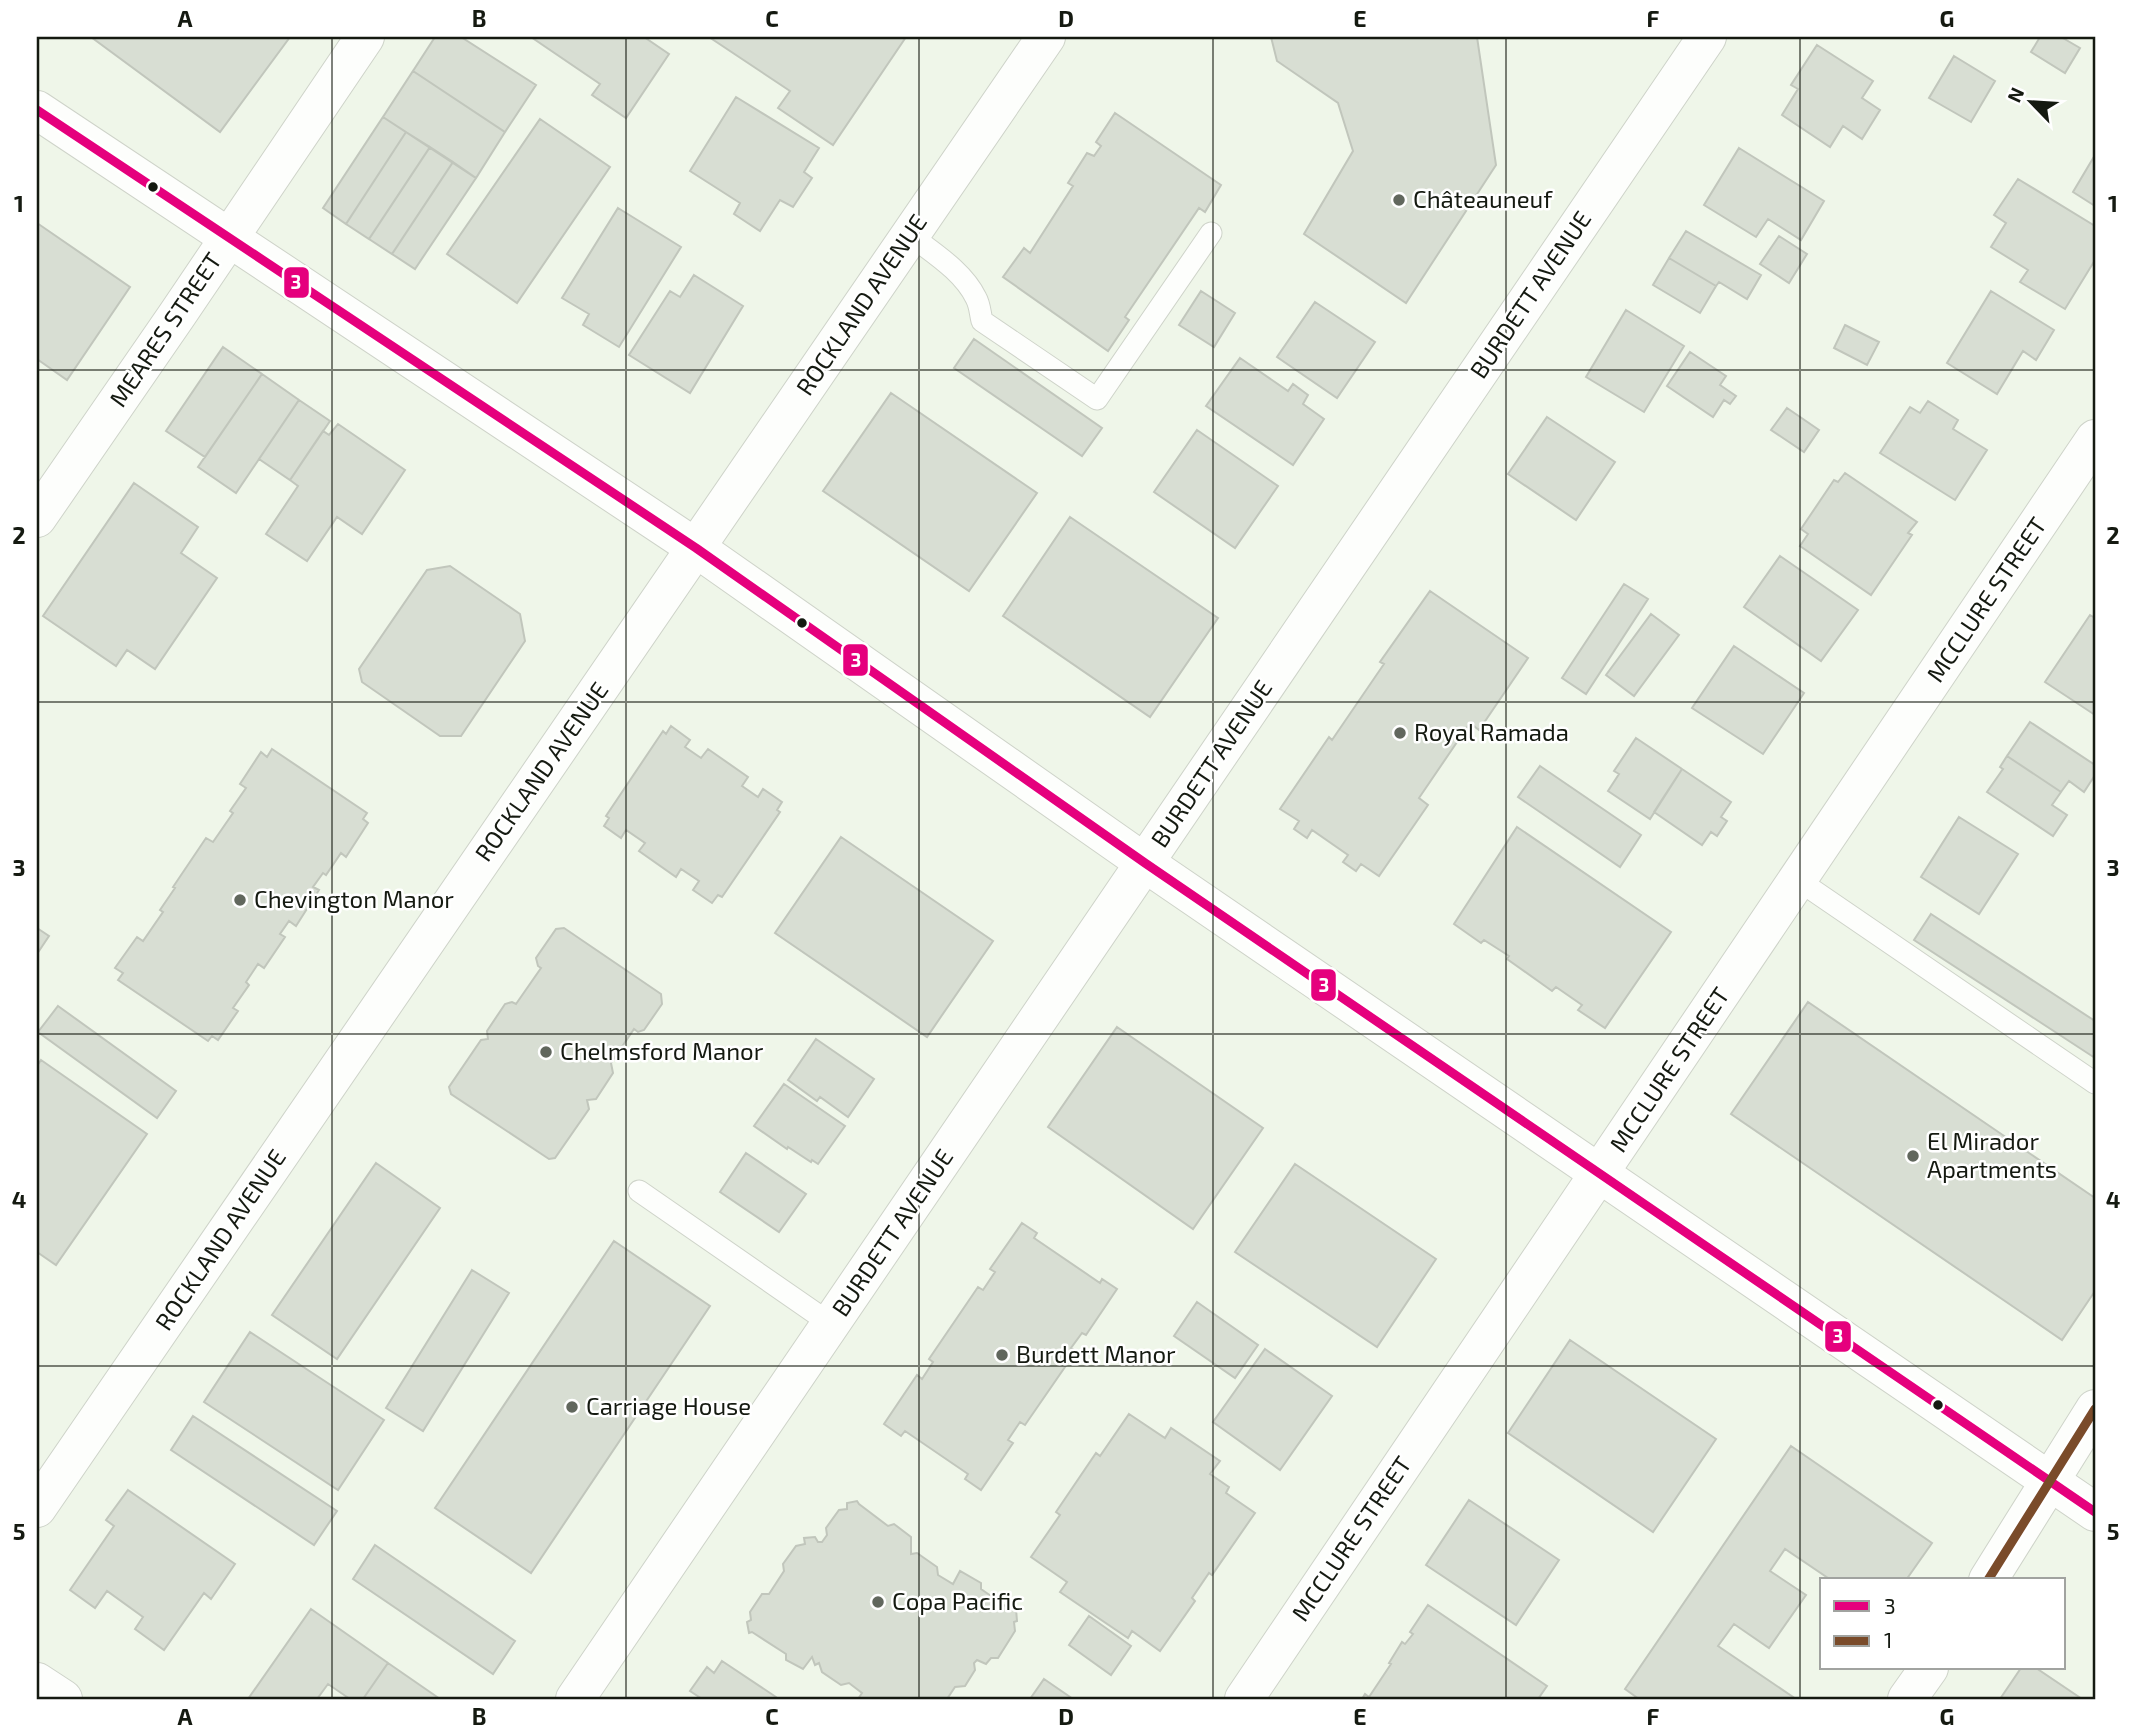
<svg xmlns="http://www.w3.org/2000/svg" width="2132" height="1736" viewBox="0 0 2132 1736" font-family="'Exo 2',sans-serif">
  <style>
    .building { fill: #d8ded3; stroke: #c1c6bc; stroke-width: 2 }
    .lines { fill: none; stroke-linecap: round; stroke-linejoin: round }
    .service-casing { stroke: #ced3c9; stroke-width: 23 }
    .minor-casing { stroke: #ced3c9; stroke-width: 40 }
    .tertiary-casing { stroke: #ced3c9; stroke-width: 40 }
    .secondary-casing { stroke: #ced3c9; stroke-width: 40 }
    .service { stroke: #fdfefc; stroke-width: 21 }
    .minor { stroke: #fdfefc; stroke-width: 38 }
    .tertiary { stroke: #fdfefc; stroke-width: 38 }
    .secondary { stroke: #fdfefc; stroke-width: 38 }
    .bus-1-casing { stroke: #fff; stroke-width: 14 }
    .bus-2-casing { stroke: #fff; stroke-width: 14 }
    .bus-1 { stroke: #e5007d; stroke-width: 9 }
    .bus-2 { stroke: #7a4b2a; stroke-width: 9 }
    .grid { fill: none; stroke: #151a11; stroke-width: 2; stroke-opacity: 0.55 }
    .bus-dot { fill: #151a11; stroke: #fff; stroke-width: 2.5 }
    .poi-dot { fill: #61675d; stroke: #fff; stroke-width: 2.5 }
    .labels { text-anchor: middle; stroke-width: 5; stroke-linejoin: round; paint-order: stroke }
    .poi-label { font-size: 24px; fill: #151a11; stroke: #fff; text-anchor: start }
    .street-label { font-size: 24px; fill: #151a11; stroke: #fff }
    .line-badge { stroke: #fff; stroke-width: 2.5 }
    .badge-label { font-size: 19px; text-anchor: middle; font-weight: bold; fill: #fff }
    .neatline { fill: none; stroke: #151a11; stroke-width: 2.5 }
    .grid-label { font-size: 23px; text-anchor: middle; font-weight: bold; fill: #151a11 }
  </style>
  <rect width="100%" height="100%" fill="#eff6e9"/>
  <path class="building" d="M91 37H290L220 132Z
    M435 37H461L536 85 505 132 413 71Z
    M531 37H644L669 54 626 118 592 95 600 84Z
    M709 37H906L833 145 778 108 790 91Z
    M1271 37H1477L1496 165 1406 303 1304 234 1353 151 1338 103 1277 61Z
    M2040 37H2061L2080 48 2065 73 2031 52Z
    M1817 45 1873 81 1862 98 1880 110 1862 139 1843 126 1830 147 1782 115 1798 89 1791 85Z
    M1954 56 1995 81 1971 122 1929 98Z
    M413 71 505 132 476 178 383 117Z
    M736 97 819 148 804 172 812 178 793 207 780 200 760 231 734 214 740 203 690 171Z
    M1115 113 1221 185 1205 212 1199 208 1125 317 1129 320 1108 351 1003 277 1024 248 1030 253 1073 186 1068 183 1087 153 1094 156 1101 146 1096 142Z
    M383 117 406 132 346 224 323 208Z
    M540 119 610 167 517 303 447 254Z
    M406 132 430 147 369 239 346 224Z
    M430 147 453 162 392 254 369 239Z
    M1739 148 1824 201 1801 240 1768 219 1756 237 1704 205Z
    M2095 155V206L2073 192Z
    M453 162 476 178 415 269 392 254Z
    M2018 179 2095 226V260L2065 309 2020 282 2028 270 1991 247 2006 223 1994 215Z
    M618 208 681 247 619 347 583 325 589 314 562 298Z
    M37 223 130 287 67 380 37 359Z
    M1686 231 1761 275 1747 299 1719 282 1716 286 1669 258Z
    M1779 236 1807 254 1789 283 1760 264Z
    M1669 258 1716 286 1700 313 1653 285Z
    M694 275 743 306 690 393 629 355 670 291 680 297Z
    M1201 291 1235 313 1214 347 1179 325Z
    M1991 291 2054 330 2036 360 2023 351 1997 394 1947 363Z
    M1315 302 1375 342 1337 398 1277 357Z
    M1626 310 1684 346 1644 412 1586 377Z
    M1845 325 1879 342 1867 365 1834 348Z
    M974 339 1102 428 1082 456 954 368Z
    M223 347 262 374 205 457 166 431Z
    M1690 352 1726 376 1720 385 1736 396 1730 404 1724 400 1713 417 1667 386Z
    M1240 358 1288 391 1293 384 1308 395 1303 404 1324 419 1293 465 1206 406Z
    M262 374 299 400 236 493 198 467Z
    M891 393 1037 493 969 591 823 491Z
    M299 400 330 421 290 480 259 459Z
    M1928 401 1958 420 1953 429 1987 450 1955 500 1880 453 1910 407 1920 413Z
    M1787 408 1819 430 1804 452 1771 430Z
    M1547 417 1615 462 1576 520 1508 474Z
    M338 424 405 470 362 534 337 517 307 561 266 534 298 486 290 480 323 431 329 435Z
    M1197 430 1278 486 1235 548 1154 492Z
    M1845 473 1917 522 1908 533 1912 535 1871 595 1800 546 1808 534 1801 529 1834 480 1838 482Z
    M134 483 198 527 181 553 217 578 155 669 127 650 116 666 43 616Z
    M1070 517 1218 618 1150 717 1003 616Z
    M1780 556 1858 610 1821 661 1744 607Z
    M450 566 520 614 525 641 461 736H440L362 682 359 669 427 570Z
    M1624 584 1648 599 1586 694 1562 678Z
    M1430 591 1528 658 1479 730 1470 723 1419 798 1428 805 1379 876 1361 864 1356 871 1343 862 1348 855 1312 830 1307 838 1294 829 1299 821 1280 809 1329 737 1332 740 1384 664 1380 662Z
    M1651 614 1679 635 1634 696 1606 675Z
    M2090 615 2095 618V715L2045 682Z
    M1734 646 1804 693 1763 754 1692 708Z
    M2030 722 2095 765V775L2084 792 2069 781 2061 792 2007 756Z
    M671 726 690 740 685 747 701 758 708 749 748 777 742 786 758 797 763 789 782 802 777 810 780 812 722 897 718 895 712 903 693 890 699 881 681 869 676 877 639 851 645 843 626 830 621 838 604 826 609 818 606 816 663 731 666 734Z
    M1636 738 1682 769 1650 819 1608 791 1619 774 1614 771Z
    M272 749 367 813 363 819 368 823 346 857 341 853 326 875 323 873 313 887 319 890 296 926 289 921 280 934 285 937 264 968 258 964 246 982 249 985 233 1008 238 1011 218 1040 212 1036 208 1041 118 980 123 973 115 968 137 937 143 941 163 912 160 910 175 888 173 887 206 838 213 842 233 813 230 811 246 788 240 784 261 752 267 757Z
    M2007 756 2061 792 2052 805 2067 815 2053 836 1987 792 2003 769 2000 767Z
    M1540 766 1641 835 1620 867 1518 797Z
    M1682 769 1731 802 1721 817 1727 821 1717 836 1711 832 1702 845 1654 812Z
    M1959 817 2018 854 1979 914 1921 877Z
    M1517 827 1671 932 1605 1028 1578 1010 1582 1005 1556 987 1552 991 1507 959 1509 956 1484 940 1481 943 1454 924Z
    M841 837 993 941 927 1037 775 933Z
    M1931 914 2095 1021V1058L1914 940Z
    M37 928 49 936 37 954Z
    M564 928 661 994 662 1004 644 1030 638 1032 634 1029 611 1063 613 1073 596 1099 587 1100 589 1109 555 1158 549 1159 451 1094 449 1087 481 1040 488 1039 487 1031 505 1004 512 1002 516 1004 541 968 538 966 536 958 556 929Z
    M1808 1002 2095 1198V1291L2062 1340 1731 1114Z
    M58 1006 176 1091 157 1118 38 1032Z
    M1117 1027 1263 1128 1193 1229 1048 1127Z
    M816 1039 874 1079 848 1117 820 1097 817 1101 788 1080Z
    M41 1060 147 1134 56 1265 37 1252V1066Z
    M784 1084 845 1126 818 1164 812 1160 811 1162 788 1147 787 1149 754 1126Z
    M746 1153 806 1194 779 1232 720 1192Z
    M376 1163 440 1208 337 1359 272 1315Z
    M1295 1164 1436 1259 1377 1347 1235 1252Z
    M1022 1223 1037 1233 1034 1238 1100 1283 1102 1279 1117 1289 1086 1335 1082 1333 1071 1348 1076 1351 1025 1425 1020 1422 1008 1440 1013 1443 981 1490 965 1479 968 1474 905 1431 901 1436 884 1424 917 1375 922 1379 933 1362 929 1359 978 1287 983 1290 995 1272 990 1269Z
    M614 1241 710 1306 531 1573 435 1508Z
    M472 1270 509 1293 423 1431 386 1408Z
    M1197 1302 1258 1345 1235 1378 1174 1336Z
    M250 1332 384 1420 338 1490 204 1402Z
    M1570 1340 1716 1439 1653 1532 1508 1433Z
    M1265 1349 1332 1396 1280 1470 1213 1422Z
    M1129 1414 1165 1438 1171 1428 1220 1461 1210 1474 1229 1487 1226 1493 1255 1513 1212 1575 1209 1573 1192 1598 1195 1601 1160 1651 1132 1631 1128 1638 1060 1592 1067 1582 1031 1557 1060 1515 1056 1512 1096 1453 1100 1456Z
    M193 1416 337 1511 314 1545 171 1450Z
    M1791 1446 1932 1543 1906 1580H1831L1785 1549 1770 1571 1806 1595 1769 1648 1734 1624 1718 1646 1796 1699H1639L1625 1689Z
    M128 1490 235 1564 211 1599 204 1593 164 1650 135 1629 143 1617 107 1591 95 1608 70 1590 114 1526 106 1520Z
    M1469 1500 1559 1560 1516 1625 1426 1565Z
    M857 1501 859 1504 888 1526 894 1524 911 1537V1554L917 1553 937 1567 938 1575 953 1584 960 1571 981 1583V1589L1011 1610 1016 1609 1017 1621 1014 1622 1015 1631 998 1658H991L986 1664 977 1660 974 1663 975 1670 965 1686 955 1687 947 1699H858L862 1693 849 1683 841 1685 822 1672 819 1663 815 1665 812 1657 803 1669 786 1660V1654L752 1632 749 1633 747 1622 751 1620 750 1612 762 1594H769L784 1571 783 1564 796 1546 805 1544 804 1538 815 1537 818 1542H822L827 1535 826 1528 839 1510 847 1509V1503Z
    M375 1545 515 1641 493 1674 353 1579Z
    M1428 1605 1547 1686 1538 1699H1362L1365 1694 1369 1697 1391 1664 1389 1663 1402 1642 1405 1644 1413 1634 1410 1632Z
    M311 1609 388 1663 363 1699H350L328 1684 317 1699H248Z
    M1089 1616 1131 1646 1111 1675 1069 1645Z
    M722 1661 776 1697 775 1699H697L699 1697 690 1691 707 1667 714 1673Z
    M388 1663 440 1699H363Z
    M2021 1668H2036L2082 1699H2000Z
    M1044 1679 1073 1699H1030Z"/>
  <g class="lines">
    <g class="service-casing">
      <path id="service" d="M910 235C933 253 963 271 976 298 980 305 980 313 982 321L1097 399 1211 233
        M1798 880 2095 1083
        M639 1191 831 1324"/>
    </g>
    <g class="minor-casing">
      <path id="minor" d="M37 518 177 315 365 37
        M1988 1580 2095 1409
        M37 1682 63 1699
        M575 1699 1707 37
        M1244 1699 2095 439
        M1907 1699 1929 1668"/>
    </g>
    <g class="tertiary-casing">
      <path id="tertiary" d="M37 1508 1046 37"/>
    </g>
    <g class="secondary-casing">
      <path id="secondary" d="M37 110 696 548 1145 863 2095 1512"/>
    </g>
    <use href="#service" class="service"/>
    <use href="#minor" class="minor"/>
    <use href="#tertiary" class="tertiary"/>
    <use href="#secondary" class="secondary"/>
    <g class="bus-1-casing">
      <path id="bus-1" d="M37 110 696 548 1145 863 2095 1512"/>
    </g>
    <g class="bus-2-casing">
      <path id="bus-2" d="M1988 1580 2095 1409"/>
    </g>
    <use href="#bus-1" class="bus-1"/>
    <use href="#bus-2" class="bus-2"/>
  </g>
  <path class="grid" d="M332 37V1699M626 37V1699M919 37V1699M1213 37V1699M1506 37V1699M1800 37V1699M37 370H2095M37 702H2095M37 1034H2095M37 1366H2095"/>
  <g class="bus-dot">
    <circle cx="153" cy="187" r="6"/>
    <circle cx="802" cy="623" r="6"/>
    <circle cx="1938" cy="1405" r="6"/>
  </g>
  <g class="poi-dot">
    <circle cx="1399" cy="200" r="7"/>
    <circle cx="1400" cy="733" r="7"/>
    <circle cx="240" cy="900" r="7"/>
    <circle cx="546" cy="1052" r="7"/>
    <circle cx="1913" cy="1156" r="7"/>
    <circle cx="1002" cy="1355" r="7"/>
    <circle cx="572" cy="1407" r="7"/>
    <circle cx="878" cy="1602" r="7"/>
  </g>
  <g class="labels">
    <g class="poi-label">
      <text x="1413" y="208">Châteauneuf</text>
      <text x="1414" y="741">Royal Ramada</text>
      <text x="254" y="908">Chevington Manor</text>
      <text x="560" y="1060">Chelmsford Manor</text>
      <text x="1927" y="1150">El Mirador<tspan x="1927" dy="28">Apartments</tspan></text>
      <text x="1016" y="1363">Burdett Manor</text>
      <text x="586" y="1415">Carriage House</text>
      <text x="892" y="1610">Copa Pacific</text>
    </g>
    <g class="street-label">
      <text transform="translate(1531 295) rotate(-56)" y="8">BURDETT AVENUE</text>
      <text transform="translate(862 305) rotate(-56)" y="8">ROCKLAND AVENUE</text>
      <text transform="translate(166 330) rotate(-56)" y="8">MEARES STREET</text>
      <text transform="translate(1987 600) rotate(-56)" y="8">MCCLURE STREET</text>
      <text transform="translate(1212 764) rotate(-56)" y="8">BURDETT AVENUE</text>
      <text transform="translate(542 772) rotate(-55)" y="8">ROCKLAND AVENUE</text>
      <text transform="translate(1670 1070) rotate(-56)" y="8">MCCLURE STREET</text>
      <text transform="translate(893 1233) rotate(-56)" y="8">BURDETT AVENUE</text>
      <text transform="translate(221 1240) rotate(-56)" y="8">ROCKLAND AVENUE</text>
      <text transform="translate(1352 1539) rotate(-56)" y="8">MCCLURE STREET</text>
    </g>
  </g>
  <g class="line-badge">
    <rect x="283" y="266" width="27" height="33" rx="7" fill="#e5007d"/>
    <rect x="842" y="643" width="27" height="34" rx="7" fill="#e5007d"/>
    <rect x="1310" y="968" width="27" height="34" rx="7" fill="#e5007d"/>
    <rect x="1824" y="1320" width="28" height="33" rx="7" fill="#e5007d"/>
  </g>
  <g class="badge-label">
    <text x="296" y="289">3</text>
    <text x="856" y="667">3</text>
    <text x="1324" y="992">3</text>
    <text x="1838" y="1343">3</text>
  </g>
  <rect width="2132" height="1736" fill="none" stroke="#ffffff" stroke-width="77"/>
  <rect x="1820" y="1578" width="245" height="91" fill="#ffffff" stroke="#a1a3a0" stroke-width="2"/>
  <rect x="1834" y="1601" width="35" height="10" fill="#e5007d" stroke="#a1a3a0" stroke-width="2"/>
  <text x="1884" y="1614" font-size="21" fill="#151a11">3</text>
  <rect x="1834" y="1636" width="35" height="10" fill="#7a4b2a" stroke="#a1a3a0" stroke-width="2"/>
  <text x="1884" y="1648" font-size="21" fill="#151a11">1</text>
  <g transform="translate(2031 102) rotate(295)" stroke="#ffffff" stroke-width="5" paint-order="stroke">
  <path d="M0-5L12 26L0 18L-12 26Z" fill="#151a11"/>
  <text y="-10" font-size="19" font-weight="bold" text-anchor="middle" fill="#151a11">N</text>
  </g>
  <rect x="38" y="38" width="2056" height="1660" class="neatline"/>
  <g class="grid-label">
    <text x="185" y="27">A</text>
    <text x="479" y="27">B</text>
    <text x="772" y="27">C</text>
    <text x="1066" y="27">D</text>
    <text x="1360" y="27">E</text>
    <text x="1653" y="27">F</text>
    <text x="1947" y="27">G</text>
    <text x="19" y="212">1</text>
    <text x="2113" y="212">1</text>
    <text x="19" y="544">2</text>
    <text x="2113" y="544">2</text>
    <text x="19" y="876">3</text>
    <text x="2113" y="876">3</text>
    <text x="19" y="1208">4</text>
    <text x="2113" y="1208">4</text>
    <text x="19" y="1540">5</text>
    <text x="2113" y="1540">5</text>
    <text x="185" y="1725">A</text>
    <text x="479" y="1725">B</text>
    <text x="772" y="1725">C</text>
    <text x="1066" y="1725">D</text>
    <text x="1360" y="1725">E</text>
    <text x="1653" y="1725">F</text>
    <text x="1947" y="1725">G</text>
  </g>
</svg>
